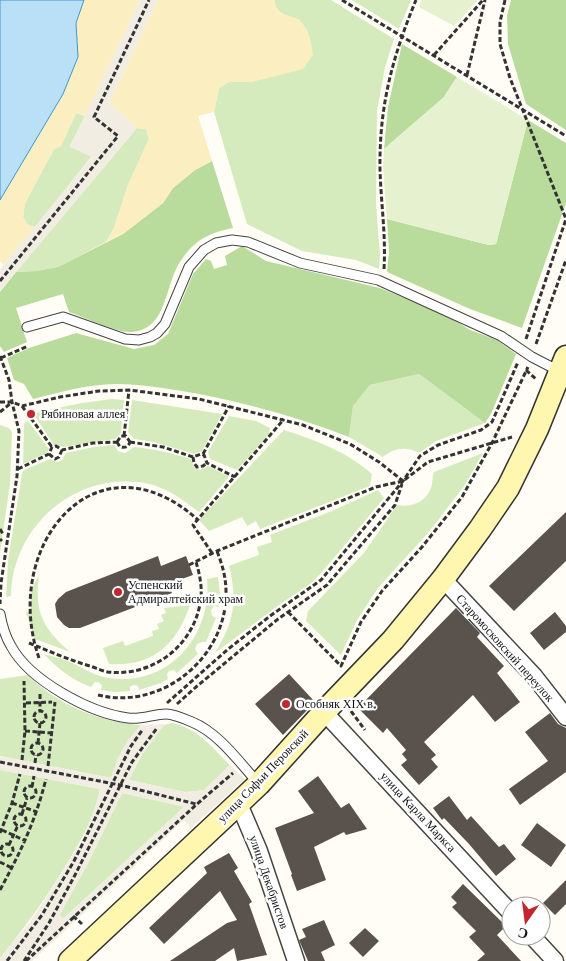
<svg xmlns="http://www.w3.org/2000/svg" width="566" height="961" viewBox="0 0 566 961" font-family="Georgia,serif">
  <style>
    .green { fill: #d5ebbd }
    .forest { fill: #b9dc9c }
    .sand { fill: #fbeec1 }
    .pitch { fill: #e6f2cf }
    .plaza { fill: #f1ede2; fill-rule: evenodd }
    .water { fill: #b9e0f7; stroke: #3f96cf }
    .building { fill: #5a524d }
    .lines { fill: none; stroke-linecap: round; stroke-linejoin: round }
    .lane-casing { stroke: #444; stroke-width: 11 }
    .street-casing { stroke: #444; stroke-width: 19 }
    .secondary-casing { stroke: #333; stroke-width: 25 }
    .path { stroke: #333; stroke-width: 3; stroke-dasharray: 5 2.5; stroke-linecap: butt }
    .lane { stroke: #fff; stroke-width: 9 }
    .street { stroke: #fff; stroke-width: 16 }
    .secondary { stroke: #fff6b0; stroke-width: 22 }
    .poi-dot { fill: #c4262e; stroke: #fff; stroke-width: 2 }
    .labels { text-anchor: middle; stroke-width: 5; stroke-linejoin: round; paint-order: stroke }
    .poi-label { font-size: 12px; fill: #111; stroke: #fff; text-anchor: start }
    .street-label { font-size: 12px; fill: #111; stroke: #fff }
  </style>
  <rect width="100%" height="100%" fill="#fffdf5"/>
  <path class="green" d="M275 0H331L394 39 385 67 377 111 376 203 380 256 379 269 356 260 302 251 247 224 214 112 219 88 229 82H252L300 20C289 17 274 14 275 0Z
    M352 0H411L399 29Z
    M76 113 85 116 70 146 92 156 35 227 28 225 23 217 25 203 54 149 61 146Z
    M137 128 146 129 149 139 128 185 114 228 106 242 58 267 37 271 16 272Z
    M419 374 485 423 436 441 419 453C406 446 394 448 383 457L349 437 353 406 370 385Z
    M112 399 124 400 121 433 115 439 63 447 53 444 33 413 82 403Z
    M132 400 222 414 202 451 194 454 154 442 134 439 128 432Z
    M229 416 256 421 270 428 269 434 237 470 210 459 208 452Z
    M28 421 49 449 47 453 23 464 24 424Z
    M0 425 9 428 12 432 10 484 0 553Z
    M284 430C316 440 347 452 372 474L370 486 260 529 256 521 247 526 242 517 209 531 199 520Z
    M114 445 118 451 125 453 134 447C154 449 172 453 191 459L194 467 200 470 208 466 228 476V478L199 512C184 501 168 488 149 484 78 469 12 525 11 596L6 597 8 561 22 473 24 470 50 459 57 462 62 460 66 453 94 447Z
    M483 453 465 485 428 533 378 588 357 620 341 655 306 621 308 611 364 553 397 505C411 508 426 502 431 488 433 483 432 477 434 472Z
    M378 490 384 498 323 571 310 584 279 605 215 653C234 622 238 601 229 566L259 555 257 547 272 542 270 535 332 511Z
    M39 576C34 611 43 629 70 652L35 639 26 613 31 610C30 597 31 586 39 576Z
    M218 577 220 594 219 607 214 606 211 610 212 616 216 618 206 642H202L197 644 195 649 198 654 177 673 174 670 169 671 167 674 168 679 161 683 139 690 138 686 133 685 130 687V691L115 692 101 690 102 685 98 682H95L91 687C72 680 58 669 44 654 53 657 62 658 70 662 83 668 95 676 109 678 169 687 212 636 207 579Z
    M190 605C177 644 153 667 109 664L103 648 123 641 125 646 153 636 152 631 159 629 157 624 164 621 161 615 166 613 164 608Z
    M28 675C57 705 100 722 141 725 127 742 118 757 111 778L0 756V679Z
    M173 723C198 729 212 747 230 765L204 790 197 791 185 792 129 780C135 766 153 733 165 725 166 724 171 723 173 723Z
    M0 770 100 789C94 819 79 844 63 870 44 901 23 930 0 958Z
    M122 793 185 806 64 918 60 917V914L87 865Z"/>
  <path class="forest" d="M511 0H566V130L526 104 508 44 507 15Z
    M402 44 457 77 443 98 384 149 388 107Z
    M528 120 566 143V203L522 328 470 309 387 272 389 252 387 219 489 245 496 244Z
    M212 161 233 228C209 233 194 240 180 262 164 286 168 330 131 332 117 333 84 317 69 312L63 294 16 308 27 342 4 352 0 346V292L16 272 37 271 58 267 123 234 163 203 173 188 195 170Z
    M242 246 266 261 380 288 446 315 470 330 497 340 516 354 491 414 485 423 419 374 370 385 353 406 349 437C300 418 250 404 199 394 172 389 146 385 120 384 92 383 60 392 33 399L24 384 14 380 7 358 29 348 76 333 134 349 154 345 168 334 193 274 206 259 211 261 214 269 227 265 225 256Z"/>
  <path class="sand" d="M84 0H140L85 116 76 113 61 146 54 149 25 203 23 217 28 225 35 227 3 265 0 261V200L63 94 78 57 76 23Z
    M158 0H275C274 17 291 13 300 21 310 30 311 42 313 55L303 69 252 82H229L219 88 214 112 198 116 212 161 195 170 173 188 163 203 123 234 106 242 114 228 128 185 149 139 146 129 137 128 109 103Z"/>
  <path class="pitch" d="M421 0H478L454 26 419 7Z
    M457 77 528 120 496 244 489 245 387 219 383 167 384 149 443 98Z"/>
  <path class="plaza" d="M140 0H158L109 103 137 128 0 291V269L92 157 70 147Z
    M165 724 137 762 129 780 185 792 197 791 204 790 230 765 245 779 191 828 184 820 32 961H0V958L29 923 46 898 83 838 97 802 100 789 0 770V756L111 778 118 758 127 741 141 725ZM122 793 184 807 64 918 61 917 60 914 87 865Z"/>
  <path class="water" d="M0 0H84L76 23 78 57 63 94 0 200Z"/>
  <path class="building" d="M566 512V561L514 611 489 586Z
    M158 556 161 566 186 556 193 575 168 584 172 593 80 628H69L64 625 57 617 55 604 58 599 66 592Z
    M456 608 480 633 477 637 504 666 497 673 520 702 495 722 473 695 424 742 436 755 431 759 438 767 419 785 401 765 407 760 402 754 406 750 387 728 383 733 358 708Z
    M555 612 566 626V632L544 650 530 633Z
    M289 674 315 702 283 735 255 704Z
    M550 713 558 724 566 728V772L520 805 509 789 548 761 525 732Z
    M318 776 341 808 349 803 367 829 346 835 344 832 314 847 326 880 297 891 291 875 292 874 275 828 314 813 298 791Z
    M449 796 467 820 471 816 499 847 504 844 516 859 496 876 469 844 444 818 442 820 433 808Z
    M537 823 566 845 551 867 521 845Z
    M229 853 238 868 234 871 252 902 249 904 267 955 237 961 234 948 215 961H170L227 923 237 920 220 891 164 944 149 928 207 873 204 867Z
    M566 880V904L555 915 543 903Z
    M463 884 506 926 497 935 521 961H477L485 954 469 937 476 931 452 907 457 903 451 897Z
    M324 920 335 945 321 952 325 961H308L299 940 306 937 302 929Z
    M365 928 379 941 363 957 349 943Z"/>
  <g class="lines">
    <g class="lane-casing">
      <path id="lane" d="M27 327 63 317 125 339 139 340 150 337 157 333 165 324 189 267 204 250 216 243 232 240 248 242 300 263 378 280 501 336 532 357 561 372
        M0 614C2 625 5 636 11 646 30 681 90 713 128 718 141 720 154 714 166 714 173 714 185 719 192 722 219 733 239 762 259 784"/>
    </g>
    <g class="street-casing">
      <path id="street" d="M443 579 534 676 566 717
        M324 712 511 913
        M239 804 259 851 296 961
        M532 936 555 961"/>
    </g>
    <g class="secondary-casing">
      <path id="secondary" d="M70 961 259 784 324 712 393 640 443 579 480 529 508 488 537 429 566 357"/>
    </g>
    <path class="path" d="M342 0 566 136
      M505 0 500 22V44L510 78 566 219
      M434 55 483 0
      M467 75 485 0
      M384 269C386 236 381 203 380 170 379 107 392 58 416 0
      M0 281 118 136 94 117 149 0
      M526 339 566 219
      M536 344 566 260
      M0 356 9 380 12 402 19 431 17 476 1 583 0 604
      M1 358 28 346
      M526 370 537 380
      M0 402H12L22 406 60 397 99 391 129 390 199 399 303 425 350 444 379 462 403 481
      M22 406 52 447
      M0 412 11 403
      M124 436 129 390
      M117 442 121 436H126L130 442
      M117 442 120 447C126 448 128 447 130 442
      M130 442 163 447 193 457 201 454 204 455 207 463 235 477
      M49 454 55 459 59 457 62 450
      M203 454 229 406
      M193 457 194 463 197 467 203 466 207 463
      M18 469 49 454 52 447 56 446 62 450 93 443 117 442
      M0 529 3 534
      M0 539 2 541
      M212 553 193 525 284 419
      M189 565 217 551 376 487 403 481 428 462 512 437
      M288 612 341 666 361 622 382 591 422 547 462 497 492 443 528 367
      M29 643C49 651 69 660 90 666 96 668 102 671 108 672 152 677 192 647 200 604 203 590 200 575 196 562
      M39 658C0 546 96 430 197 519
      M40 694V711
      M98 695C162 711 227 657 226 592 226 577 222 564 217 551
      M26 703 52 702
      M167 703 227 650 270 616 321 580 403 481 420 456 438 445 481 430 492 422 518 362
      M177 704 196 687 278 619 327 585 395 505 402 484
      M351 711 365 730
      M34 717a6 6 0 1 1 12 0a6 6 0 1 1-12 0Z
      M25 731 52 733
      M38 743 40 723
      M31 749a6 6 0 1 1 12 0a6 6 0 1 1-12 0Z
      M22 760 25 731 24 681
      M0 762 120 785 196 804
      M35 763 36 755
      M48 766 55 702
      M24 792a6 6 0 1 1 12 0a6 6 0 1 1-12 0Z
      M32 787 34 776
      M12 803 37 812
      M22 814 27 798
      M14 820a6 6 0 1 1 12 0a6 6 0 1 1-12 0Z
      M2 830 26 841
      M0 833 12 803 20 774
      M1 850a6 6 0 1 1 12 0a6 6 0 1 1-12 0Z
      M9 845 18 825
      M0 862 12 868
      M0 890C21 851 35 822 46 779
      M73 916 82 924
      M7 961 42 915 74 861 131 746 143 729
      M24 961 49 923 75 875 132 762 157 728
      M26 961 197 804 233 773"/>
    <use href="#lane" class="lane"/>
    <use href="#street" class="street"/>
    <use href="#secondary" class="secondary"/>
  </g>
  <g class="poi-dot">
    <circle cx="31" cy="414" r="5"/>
    <circle cx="118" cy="592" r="5"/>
    <circle cx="286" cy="704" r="5"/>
  </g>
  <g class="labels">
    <g class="poi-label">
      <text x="41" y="418">Рябиновая аллея</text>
      <text x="128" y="589">Успенский<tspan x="128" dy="14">Адмиралтейский храм</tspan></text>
      <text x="296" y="708">Особняк XIX в.</text>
    </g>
    <g class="street-label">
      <text transform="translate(505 648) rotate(48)" y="4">Старомосковский переулок</text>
      <text transform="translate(263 776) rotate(-46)" y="4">улица Софьи Перовской</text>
      <text transform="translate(418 812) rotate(47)" y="4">улица Карла Маркса</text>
      <text transform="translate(269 882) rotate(71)" y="4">улица Декабристов</text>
    </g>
  </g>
  <g transform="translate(526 921) rotate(194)"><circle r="24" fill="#ffffff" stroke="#a0a0a0"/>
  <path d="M0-4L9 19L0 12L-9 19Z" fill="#c4262e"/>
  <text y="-8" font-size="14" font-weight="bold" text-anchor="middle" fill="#111111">С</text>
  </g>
</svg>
